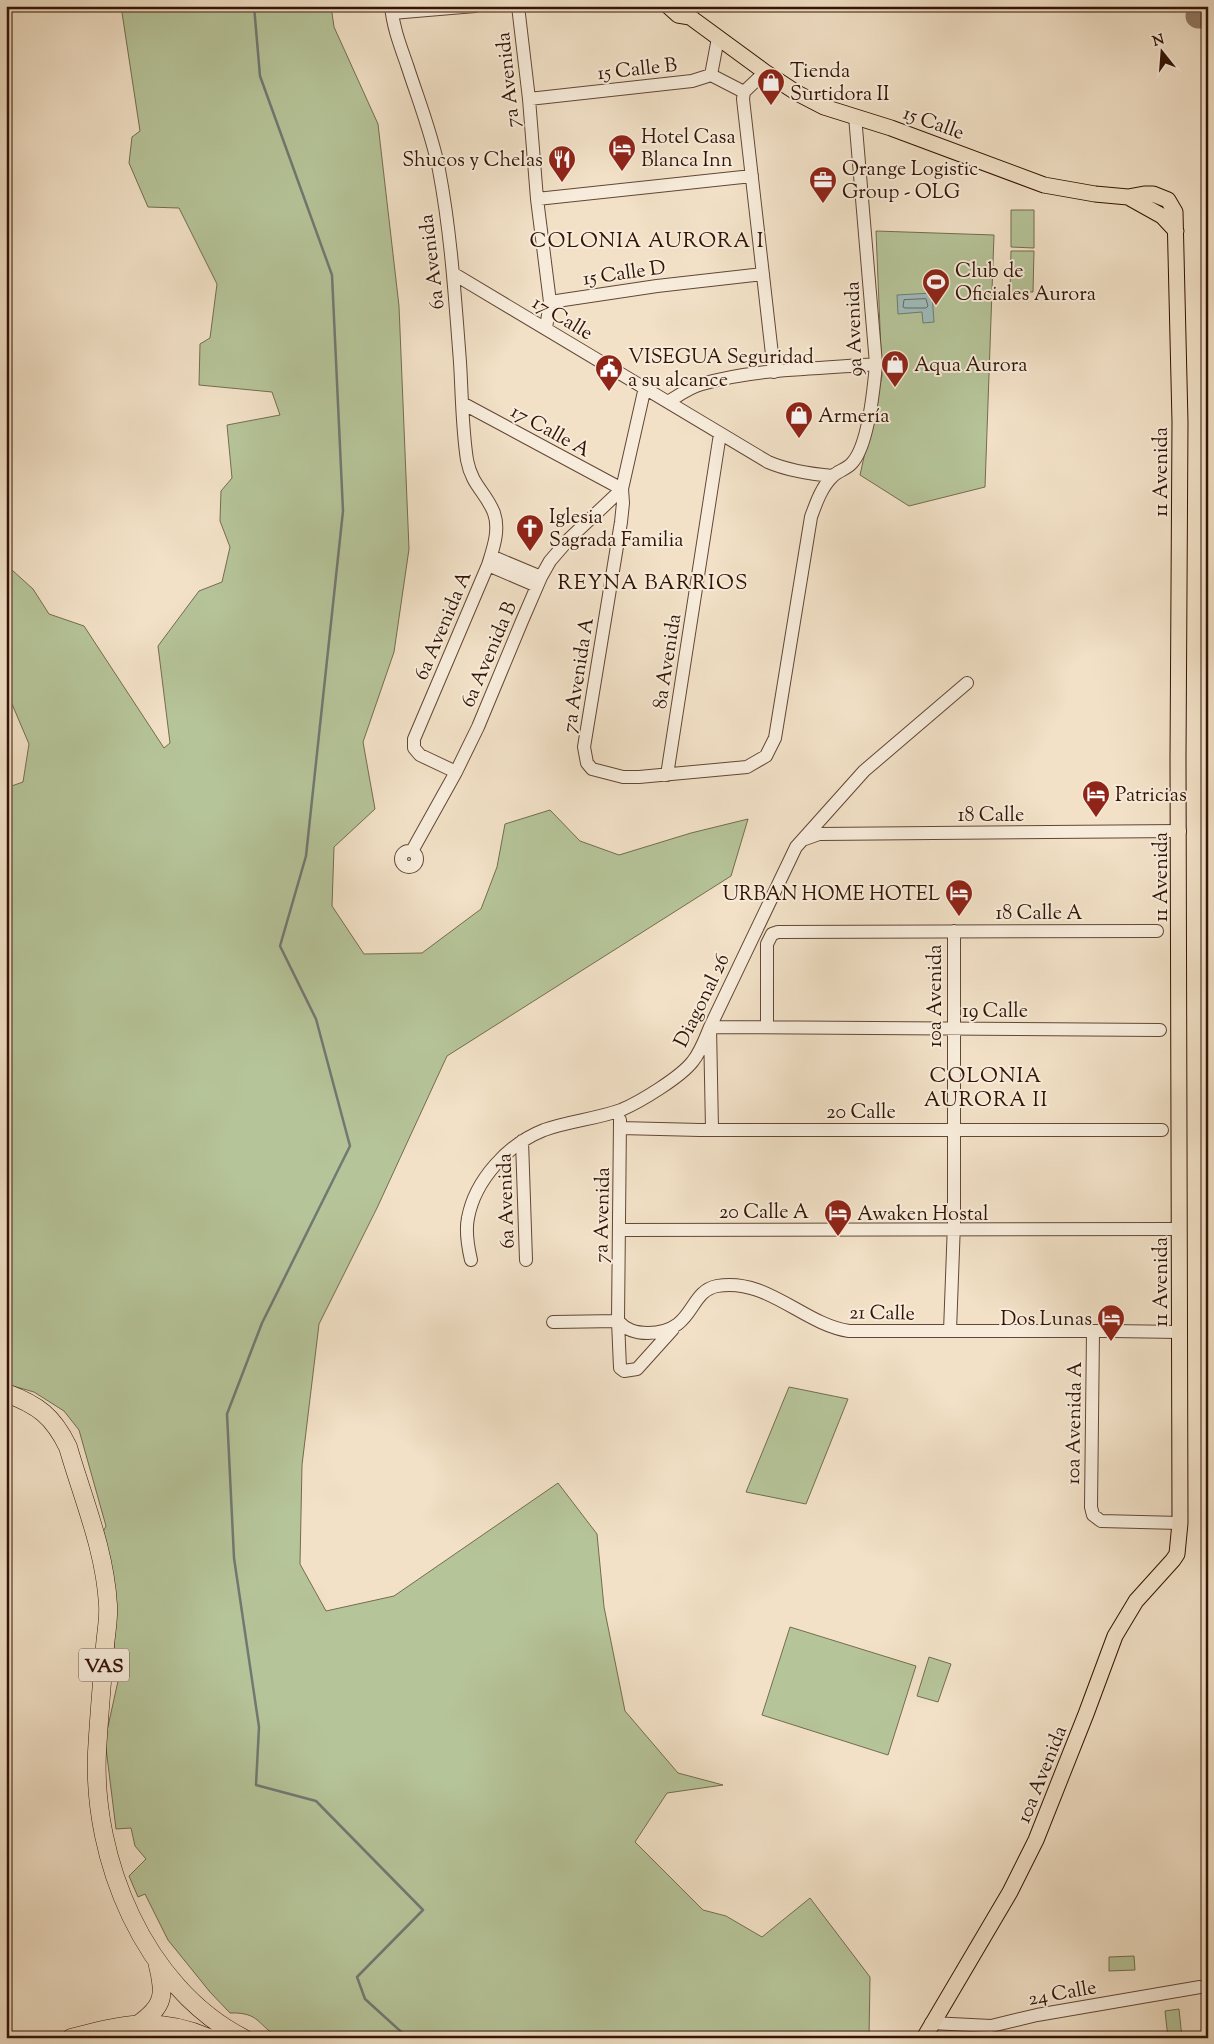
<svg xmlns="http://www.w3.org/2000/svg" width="1214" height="2044" viewBox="0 0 1214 2044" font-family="'Sorts Mill Goudy',serif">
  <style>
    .green { fill: #b6c499; stroke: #746c4f }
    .water { fill: #9cbcbb; stroke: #727872 }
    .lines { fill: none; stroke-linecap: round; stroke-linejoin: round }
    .shore { stroke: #686860; stroke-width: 1 }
    .stream { stroke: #727872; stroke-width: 2.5 }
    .taxiway { stroke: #927a66; stroke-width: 25 }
    .minor-casing { stroke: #634636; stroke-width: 14 }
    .major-casing { stroke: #331305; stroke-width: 17 }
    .highway-casing { stroke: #331305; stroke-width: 19 }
    .minor { stroke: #f7ecdb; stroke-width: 12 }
    .major { stroke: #f2e1c7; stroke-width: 15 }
    .highway { stroke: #f2e1c7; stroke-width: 18 }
    .labels { text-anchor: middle; stroke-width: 4; stroke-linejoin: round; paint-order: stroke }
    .shield { fill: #f7ecdb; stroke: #6e5445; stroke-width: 1 }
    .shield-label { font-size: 19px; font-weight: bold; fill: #331305 }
    .street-label { font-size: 20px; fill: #331305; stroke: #f7ecdb }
    .poi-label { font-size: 20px; fill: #331305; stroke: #f7ecdb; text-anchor: start }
    .neighbourhood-label { font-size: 21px; letter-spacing: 1px; fill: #331305; stroke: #f7ecdb }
  </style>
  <rect width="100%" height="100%" fill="#f2e1c7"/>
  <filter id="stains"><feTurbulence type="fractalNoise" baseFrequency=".004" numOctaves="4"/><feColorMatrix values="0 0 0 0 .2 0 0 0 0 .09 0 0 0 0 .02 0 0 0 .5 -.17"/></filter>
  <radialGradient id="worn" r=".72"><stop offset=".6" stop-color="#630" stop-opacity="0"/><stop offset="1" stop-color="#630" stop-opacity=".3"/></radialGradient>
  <path class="green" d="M121 6H331L334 27 378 124 399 306 409 549 394 652 363 742 375 809 334 847 332 906 364 954 422 953 481 909 497 867 505 824 550 810 580 841 619 855 691 833 748 819 731 876 447 1056 377 1208 319 1324 302 1465 300 1564 326 1611 394 1596 558 1483 597 1534 604 1607 625 1711 678 1773 723 1785 667 1793 635 1842 703 1910 726 1916 762 1937 810 1898 870 1977 869 2038H280C257 2026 261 2012 230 2013L210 1992 168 1940 145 1894 138 1897 129 1876 146 1859 135 1846 131 1828 116 1829 105 1740 120 1672 114 1660 115 1597 103 1532 106 1526 79 1430 64 1411 34 1392 6 1384V788L23 782 29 744 12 704 6 701V569L12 570 33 589 49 614 84 626 164 748 170 743 158 646 199 591 222 582 230 547 220 521 221 491 232 478 227 425 280 415 272 392 199 385 200 344 210 338 217 284 179 208 148 207 129 163 132 137 140 131Z
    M1011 210H1034V248L1011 247Z
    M876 231 994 235 985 487 909 506 860 475 882 376Z
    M1011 251H1034L1033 292H1010Z
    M789 1387 848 1399 806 1504 746 1492Z
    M790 1627 916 1666 888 1755 762 1715Z
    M929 1657 951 1664 938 1702 917 1696Z
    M1134 1956 1135 1970 1109 1971V1957Z
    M1179 2009 1182 2038H1168L1165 2011Z"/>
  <path class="water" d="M932 293 934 322 923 323 922 312 898 314 897 295Z"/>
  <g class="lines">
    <path class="shore" d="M926 299 928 306 926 308H905L903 307 904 300Z"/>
    <path class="stream" d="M254 6 260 76 332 275 343 511 306 856 280 946 316 1019 350 1146 262 1323 227 1414 234 1558 259 1727 256 1785 316 1801 423 1910 357 1977 365 1999 408 2038"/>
    <path class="taxiway" d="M1198 16H1208"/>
    <g class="minor-casing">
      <path id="minor" d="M391 6C393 27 400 45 407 65 418 99 432 134 439 170 451 233 455 298 460 362 462 395 462 427 467 460 472 486 486 492 494 513 500 530 493 549 488 565L414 739V748L420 755 456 772
        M518 6 529 99 537 199 550 302 546 328
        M392 13 475 6
        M765 72 744 92 743 99 774 372
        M711 75 718 38
        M711 75 744 92
        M529 99 692 81 711 75
        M537 199 752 176
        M454 274 768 462C789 471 810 474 833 476
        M550 302 657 286 763 274
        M645 387 622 489 623 503 621 522 584 747 587 763 592 769 623 777H639L747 767 766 756 775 738 811 517C816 503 822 486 833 476 838 471 847 469 852 463 868 446 874 387 876 364L855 116
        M668 402C679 395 690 387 702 384 756 368 820 369 876 364
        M491 556 541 577
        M488 565 537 586
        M667 775 720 434
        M805 839 819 834 1180 831
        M401 859a8 8 0 1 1 16 0a8 8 0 1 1-16 0Z
        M412 851 456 772 478 727 522 621 541 577 550 561 569 539 622 489 462 403
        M767 1027V944L772 934 778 932 1157 931
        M620 1120 618 1321 620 1368 624 1371 637 1369 673 1329
        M620 1128 700 1130H1162
        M712 1129 710 1027 1160 1030
        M522 1141 526 1260
        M619 1230 1180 1229
        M471 1260C468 1247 465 1232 468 1218 475 1180 508 1144 544 1130 569 1121 596 1119 621 1110 640 1102 681 1077 693 1061 701 1051 705 1039 710 1027L796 847 864 771 967 683
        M618 1321C626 1330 635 1333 648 1333 696 1332 687 1292 717 1286 767 1277 803 1324 849 1331H1112L1180 1332
        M553 1322 618 1321
        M950 1331 954 1223V931
        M1093 1331 1091 1507 1093 1515 1101 1521 1180 1523
        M931 2023 991 2026 1037 2015 1200 1987"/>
    </g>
    <g class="major-casing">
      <path id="major" d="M668 6 678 15 690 17 765 72 797 93 824 107 891 128 1044 185 1095 194 1128 197 1144 194H1153L1168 200 1175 212 1180 422 1178 758 1180 1523 1177 1554 1173 1560 1136 1601 1115 1636 1086 1714 1036 1840 1010 1892 924 2038
        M1128 197 1162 216 1176 231"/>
    </g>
    <g class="highway-casing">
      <path id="highway" d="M6 1393C38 1405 53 1416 68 1447 83 1499 105 1550 108 1605 109 1618 106 1633 105 1646 102 1681 99 1717 97 1752 92 1859 144 1987 243 2038
        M140 2023C164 2006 165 1994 158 1966
        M71 2038C123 2024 158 2016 209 2038"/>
    </g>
    <use href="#minor" class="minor"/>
    <use href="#major" class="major"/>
    <use href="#highway" class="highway"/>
  </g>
  <defs>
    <g id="shop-pin" transform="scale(1.4375)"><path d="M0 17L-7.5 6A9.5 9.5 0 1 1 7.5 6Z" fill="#8f2418" stroke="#f7ecdb"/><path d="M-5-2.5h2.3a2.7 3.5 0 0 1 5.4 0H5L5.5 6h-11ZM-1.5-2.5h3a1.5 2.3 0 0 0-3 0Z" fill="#fff"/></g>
    <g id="hotel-pin" transform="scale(1.4375)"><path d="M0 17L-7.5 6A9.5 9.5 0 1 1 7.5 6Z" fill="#8f2418" stroke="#f7ecdb"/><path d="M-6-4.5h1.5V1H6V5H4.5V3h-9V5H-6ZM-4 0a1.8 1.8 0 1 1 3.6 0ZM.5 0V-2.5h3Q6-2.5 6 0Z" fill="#fff"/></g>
    <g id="restaurant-pin" transform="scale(1.4375)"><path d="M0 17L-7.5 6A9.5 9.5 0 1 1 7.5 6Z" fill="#8f2418" stroke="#f7ecdb"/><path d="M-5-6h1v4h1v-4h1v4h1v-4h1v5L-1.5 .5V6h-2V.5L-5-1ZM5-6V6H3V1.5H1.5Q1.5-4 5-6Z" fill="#fff"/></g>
    <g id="office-pin" transform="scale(1.4375)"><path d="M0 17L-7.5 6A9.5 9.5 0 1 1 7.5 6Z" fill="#8f2418" stroke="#f7ecdb"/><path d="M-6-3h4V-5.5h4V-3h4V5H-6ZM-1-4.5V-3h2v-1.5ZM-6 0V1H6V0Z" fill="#fff"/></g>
    <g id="stadium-pin" transform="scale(1.4375)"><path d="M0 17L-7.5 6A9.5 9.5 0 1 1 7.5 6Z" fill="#8f2418" stroke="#f7ecdb"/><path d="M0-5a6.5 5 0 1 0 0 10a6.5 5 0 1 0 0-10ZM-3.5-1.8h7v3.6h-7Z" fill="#fff"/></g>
    <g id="civic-pin" transform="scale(1.4375)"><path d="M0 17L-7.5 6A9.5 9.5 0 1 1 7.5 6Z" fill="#8f2418" stroke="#f7ecdb"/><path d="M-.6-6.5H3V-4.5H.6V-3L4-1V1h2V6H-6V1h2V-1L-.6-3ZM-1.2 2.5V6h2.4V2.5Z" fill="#fff"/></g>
    <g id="church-pin" transform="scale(1.4375)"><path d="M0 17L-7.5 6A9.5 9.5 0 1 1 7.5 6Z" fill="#8f2418" stroke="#f7ecdb"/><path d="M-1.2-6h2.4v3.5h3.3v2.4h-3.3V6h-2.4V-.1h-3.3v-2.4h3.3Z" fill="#fff"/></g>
  </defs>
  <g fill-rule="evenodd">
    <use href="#shop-pin" x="771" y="82"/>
    <use href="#hotel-pin" x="622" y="148"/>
    <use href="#restaurant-pin" x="562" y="159"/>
    <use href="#office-pin" x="823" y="180"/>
    <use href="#stadium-pin" x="936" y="282"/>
    <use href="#shop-pin" x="895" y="364"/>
    <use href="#civic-pin" x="609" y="368"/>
    <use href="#shop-pin" x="799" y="415"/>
    <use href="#church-pin" x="530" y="528"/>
    <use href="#hotel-pin" x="1096" y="794"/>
    <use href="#hotel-pin" x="959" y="893"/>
    <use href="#hotel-pin" x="838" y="1213"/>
    <use href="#hotel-pin" x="1111" y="1318"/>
  </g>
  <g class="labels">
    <rect class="shield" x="79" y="1648.5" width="50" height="33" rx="4"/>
    <g class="shield-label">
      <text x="104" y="1672">VAS</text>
    </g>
    <g class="street-label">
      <text transform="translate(637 68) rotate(-6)" y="7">15 Calle B</text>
      <text transform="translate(507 80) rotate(-96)" y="7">7a Avenida</text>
      <text transform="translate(934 122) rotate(20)" y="7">15 Calle</text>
      <text transform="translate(431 262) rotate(-97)" y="7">6a Avenida</text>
      <text transform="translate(624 272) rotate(-8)" y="7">15 Calle D</text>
      <text transform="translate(563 317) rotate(31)" y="7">17 Calle</text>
      <text transform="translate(853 329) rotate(-92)" y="7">9a Avenida</text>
      <text transform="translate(551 430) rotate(29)" y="7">17 Calle A</text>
      <text transform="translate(1160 472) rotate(-90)" y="7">11 Avenida</text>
      <text transform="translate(442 625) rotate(-67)" y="7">6a Avenida A</text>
      <text transform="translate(488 654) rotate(-67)" y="7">6a Avenida B</text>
      <text transform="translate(666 661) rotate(-81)" y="7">8a Avenida</text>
      <text transform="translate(577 675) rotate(-81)" y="7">7a Avenida A</text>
      <text x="991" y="821">18 Calle</text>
      <text transform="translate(1160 877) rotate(-90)" y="7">11 Avenida</text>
      <text x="1039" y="919">18 Calle A</text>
      <text transform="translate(934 996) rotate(-90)" y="7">10a Avenida</text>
      <text transform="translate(701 1000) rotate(-64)" y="7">Diagonal 26</text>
      <text x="995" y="1017">19 Calle</text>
      <text x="861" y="1118">20 Calle</text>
      <text transform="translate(505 1201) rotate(-92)" y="7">6a Avenida</text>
      <text x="764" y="1218">20 Calle A</text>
      <text transform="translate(601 1215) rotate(-89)" y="7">7a Avenida</text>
      <text transform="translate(1160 1282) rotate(-90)" y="7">11 Avenida</text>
      <text transform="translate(882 1312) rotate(1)" y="7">21 Calle</text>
      <text transform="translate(1073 1423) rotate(-89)" y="7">10a Avenida A</text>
      <text transform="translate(1041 1774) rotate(-68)" y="7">10a Avenida</text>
      <text transform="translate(1062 1992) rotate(-10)" y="7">24 Calle</text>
    </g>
    <g class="poi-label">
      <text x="790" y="77">Tienda<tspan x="790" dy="23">Surtidora II</tspan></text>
      <text x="641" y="143">Hotel Casa<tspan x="641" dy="23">Blanca Inn</tspan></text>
      <text x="543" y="166" text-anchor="end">Shucos y Chelas</text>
      <text x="842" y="175">Orange Logistic<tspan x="842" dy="23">Group - OLG</tspan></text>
      <text x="955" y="277">Club de<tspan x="955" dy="23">Oficiales Aurora</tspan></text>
      <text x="628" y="363">VISEGUA Seguridad<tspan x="628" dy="23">a su alcance</tspan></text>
      <text x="914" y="371">Aqua Aurora</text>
      <text x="818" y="422">Armería</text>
      <text x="549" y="523">Iglesia<tspan x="549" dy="23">Sagrada Familia</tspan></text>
      <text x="1115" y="801">Patricias</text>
      <text x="940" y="900" text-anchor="end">URBAN HOME HOTEL</text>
      <text x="857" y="1220">Awaken Hostal</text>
      <text x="1092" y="1325" text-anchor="end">Dos Lunas</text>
    </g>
    <g class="neighbourhood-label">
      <text x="647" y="247">COLONIA AURORA I</text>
      <text x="653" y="589">REYNA BARRIOS</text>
      <text x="986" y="1082">COLONIA<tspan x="986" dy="24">AURORA II</tspan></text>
    </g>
  </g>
  <rect width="1214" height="2044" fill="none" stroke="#f2e1c7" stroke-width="25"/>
  <rect x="8" y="8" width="1199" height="2029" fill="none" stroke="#331305" stroke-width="2.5"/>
  <rect x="12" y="12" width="1189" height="2019" fill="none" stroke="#331305"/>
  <g transform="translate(1162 52) rotate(343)" stroke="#f7ecdb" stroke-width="4" paint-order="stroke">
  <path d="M0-4L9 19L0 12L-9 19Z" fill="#331305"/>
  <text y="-8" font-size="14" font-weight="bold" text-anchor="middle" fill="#331305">N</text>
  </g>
  <rect width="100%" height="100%" filter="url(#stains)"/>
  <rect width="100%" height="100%" fill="url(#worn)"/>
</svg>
